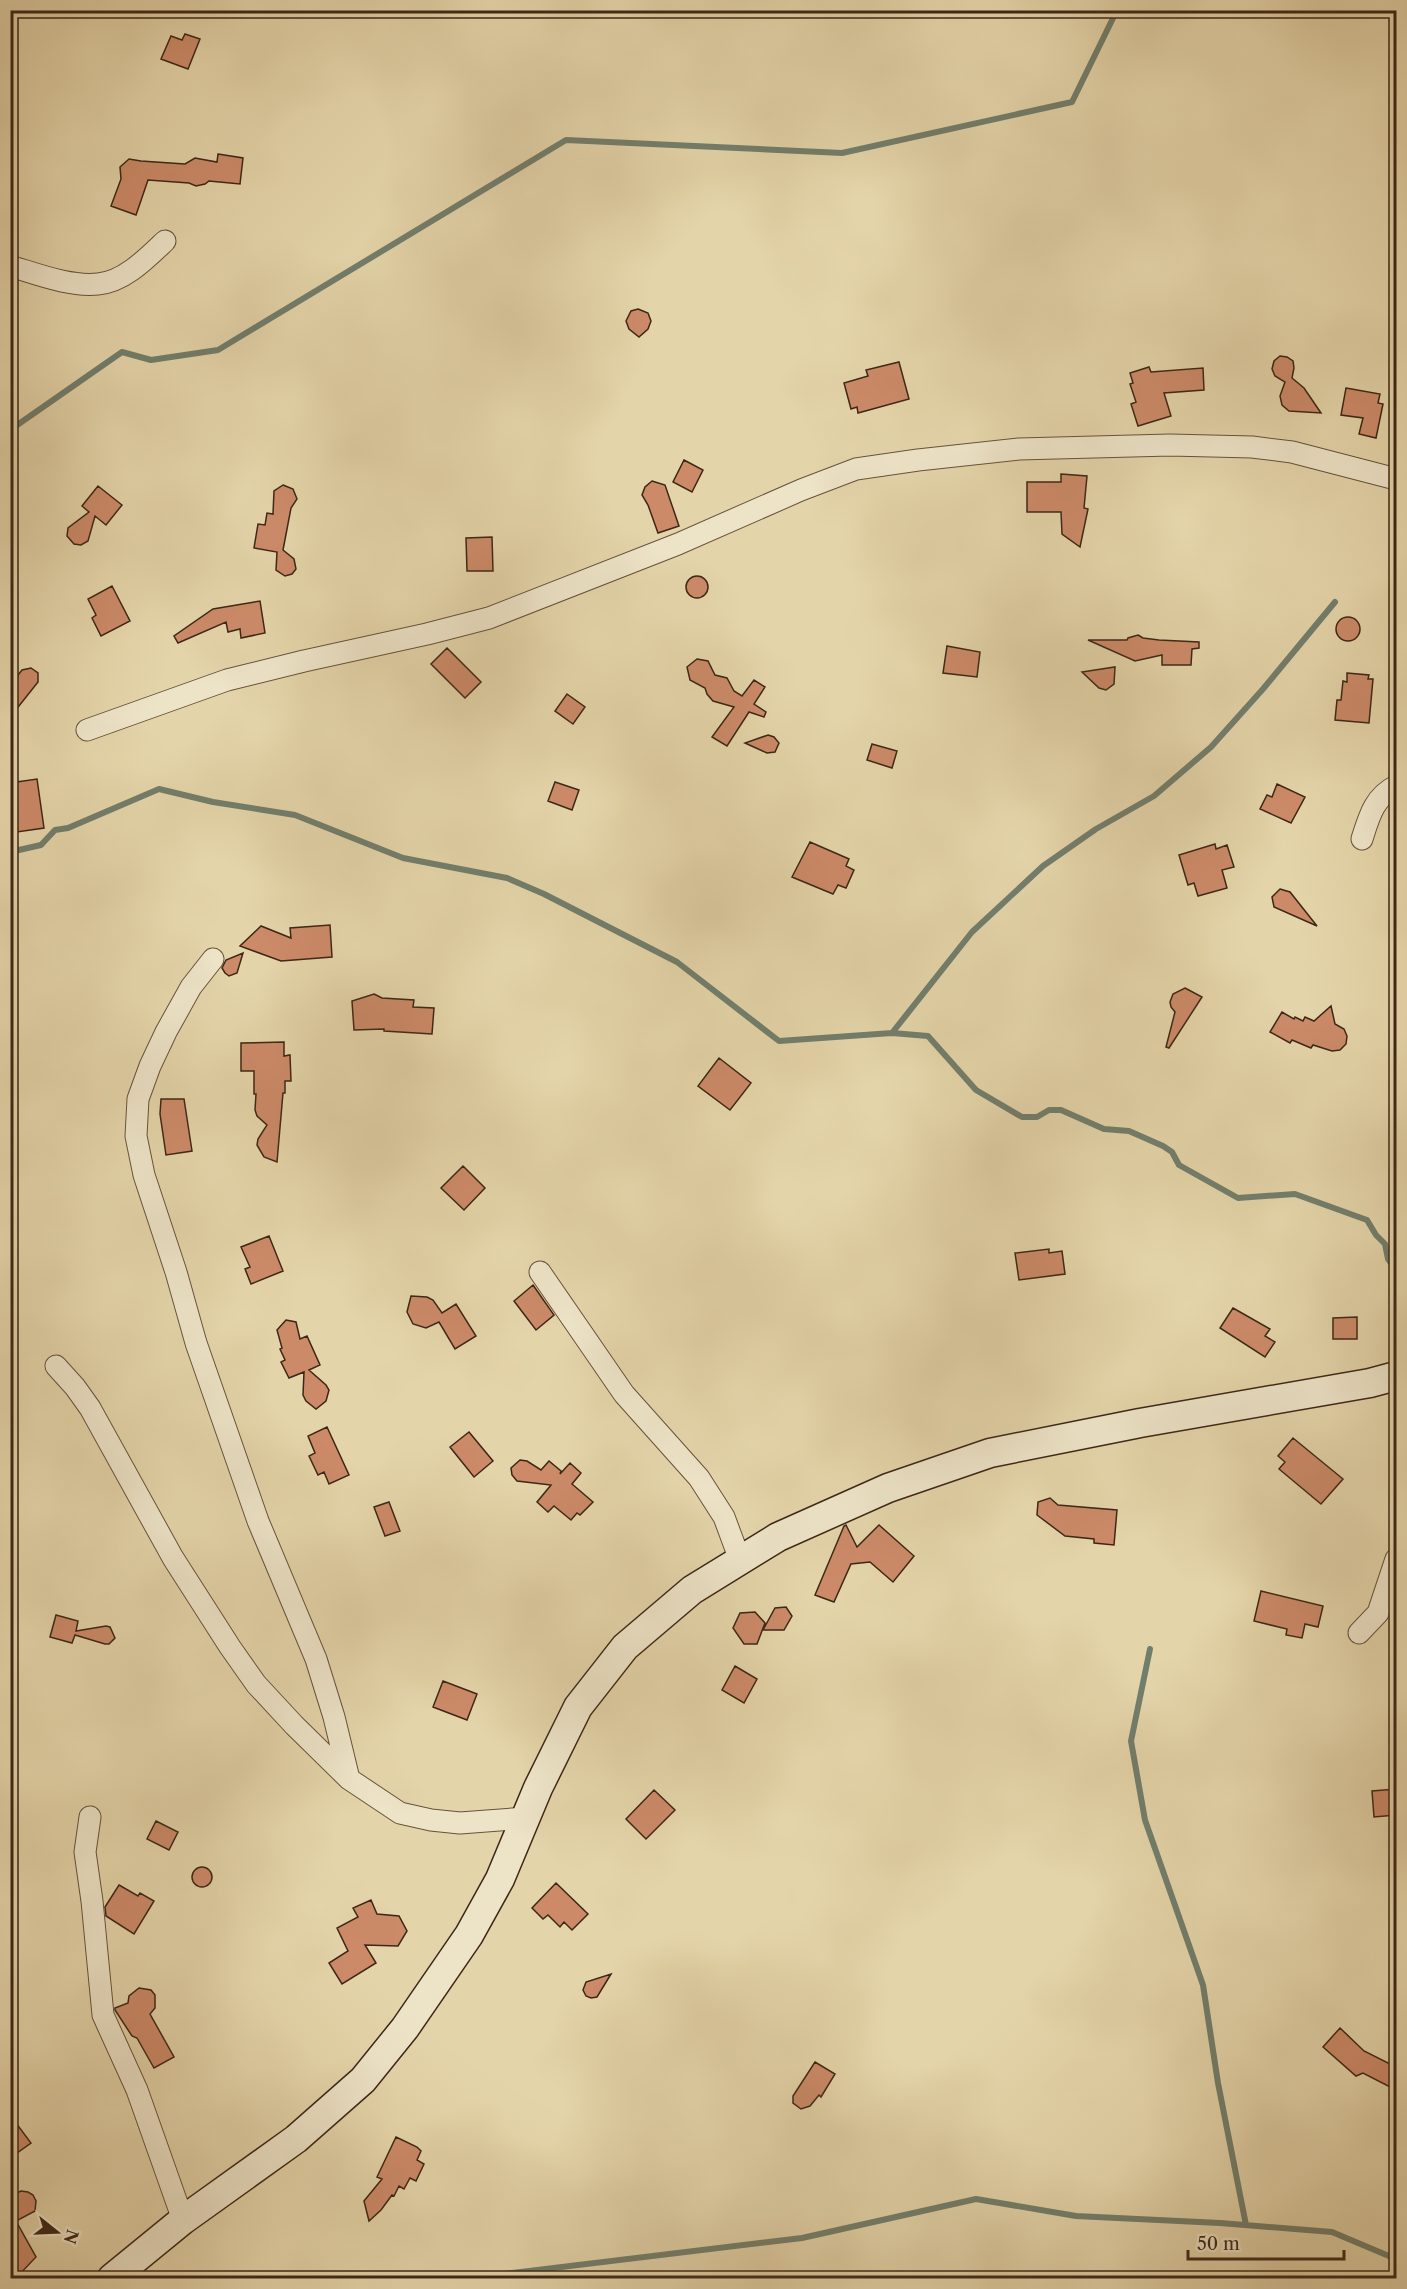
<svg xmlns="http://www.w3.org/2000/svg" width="1407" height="2289" viewBox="0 0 1407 2289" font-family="'Libre Caslon Text',serif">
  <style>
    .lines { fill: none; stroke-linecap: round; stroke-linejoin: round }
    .stream { stroke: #727e6c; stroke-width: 6 }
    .building { fill: #cc8a69; stroke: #3d2716; stroke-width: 1.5 }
    .street-casing { stroke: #67523b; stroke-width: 23 }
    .secondary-casing { stroke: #3d2716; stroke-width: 31 }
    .street { stroke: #ede3c7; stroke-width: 21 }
    .secondary { stroke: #ede3c7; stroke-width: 28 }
  </style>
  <rect width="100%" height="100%" fill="#e4d4a9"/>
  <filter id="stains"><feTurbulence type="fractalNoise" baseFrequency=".00333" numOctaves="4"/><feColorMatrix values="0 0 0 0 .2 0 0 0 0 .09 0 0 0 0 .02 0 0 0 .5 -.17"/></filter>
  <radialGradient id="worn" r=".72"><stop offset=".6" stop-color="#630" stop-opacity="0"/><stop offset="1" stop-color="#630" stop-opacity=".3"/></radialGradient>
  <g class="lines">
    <path class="stream" d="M10 430 122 352 151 360 218 350 566 140 842 153 1072 102 1117 10
      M10 852 41 845 55 830 68 828 159 789 213 802 295 815 403 858 507 878 544 894 677 962 779 1041 892 1033 928 1036 976 1090 1022 1117H1037L1049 1110H1061L1104 1129 1129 1131 1163 1146 1172 1152 1179 1165 1238 1198 1295 1194 1367 1220 1376 1235 1385 1244 1388 1259 1396 1270
      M892 1033 972 932 1043 866 1096 829 1154 796 1211 747 1263 689 1335 602
      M1150 1649 1131 1741 1145 1820 1203 1985 1218 2083 1246 2225
      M470 2278 802 2238 976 2199 1076 2216 1220 2223 1332 2232 1396 2259"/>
  </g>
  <path class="building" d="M185 34 200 39 188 69 161 59 171 36 182 40Z
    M218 154 243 158 240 184 209 181 205 184 196 186 189 183 148 180 136 215 111 206 121 179 120 167 129 159 141 161 185 164 195 158 217 162Z
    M638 309 648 313 651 321 648 329 639 337 629 329 626 321 631 311Z
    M1280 356 1287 357 1293 361 1294 368 1292 378 1304 388 1321 413 1289 411 1282 405 1280 396 1285 382 1275 376 1272 369 1274 361Z
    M899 362 909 399 858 413 857 407 851 409 844 383 868 376 866 370Z
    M1149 367 1151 372 1203 368 1204 390 1164 393 1171 416 1138 426 1131 404 1136 402 1130 384 1133 383 1130 373Z
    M1346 388 1380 394 1378 403 1383 404 1376 438 1359 434 1363 418 1341 415Z
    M684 460 703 470 692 492 673 482Z
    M1061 474 1087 476 1084 508 1088 509 1080 547 1062 534 1061 512H1027V482H1061Z
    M652 481 665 485 679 526 658 533 648 505 642 495 645 487Z
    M283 485 293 489 297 499 291 508 283 550 294 559 296 569 292 574 285 576 276 570 277 552 254 548 258 524 265 525 267 513 273 514 274 491Z
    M98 486 122 505 106 525 95 516 88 541 81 545 74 544 67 536 68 528 89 512 82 506Z
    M492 537 493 571H467L466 538Z
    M686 587a11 11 0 1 1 22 0a11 11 0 1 1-22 0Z
    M112 586 130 621 101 636 92 618 96 615 88 599Z
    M260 601 265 633 241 638 240 629 228 632 226 622 178 643 174 636 213 609Z
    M1336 629a12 12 0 1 1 24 0a12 12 0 1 1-24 0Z
    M1138 635 1143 638 1159 640 1199 642V648L1192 649 1191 665H1162V655L1135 661 1088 640H1127L1128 638Z
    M947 646 980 652 977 677 943 673Z
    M447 648 481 682 465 698 431 664Z
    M697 659 708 661 715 675 727 678 734 691 742 696 754 680 765 687 754 704 766 712 764 717 749 712 727 746 712 737 734 707 713 701 707 694 705 688 690 680 687 667Z
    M1115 667 1114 684 1106 690 1099 688 1082 672Z
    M31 668 38 673V682L11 716 18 675 22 670Z
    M1347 673 1369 675 1368 679H1373L1369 723 1335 720 1337 700H1341L1343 681 1347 682Z
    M567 694 585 707 573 724 555 711Z
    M768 735 774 737 779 743 775 752 767 753 745 743Z
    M872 744 897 751 892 768 867 760Z
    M37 779 44 828 10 833V783Z
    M555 782 579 790 572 810 548 801Z
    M1277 784 1305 797 1291 823 1260 809 1267 795 1272 797Z
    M810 842 849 859 846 866 854 870 846 888 838 885 833 894 792 877Z
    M1215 844 1216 849 1227 845 1234 867 1222 870 1227 888 1198 896 1194 883 1188 885 1179 855Z
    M1280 889 1290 892 1317 926 1274 907 1272 897Z
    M330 925 332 957 281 961 240 946 261 926 291 938 290 928Z
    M243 953 237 973 229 976 225 973 222 968 226 960Z
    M1185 988 1202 997 1169 1048 1166 1047 1175 1012 1171 1007 1170 1002 1173 994Z
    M374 994 382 998 414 1000 413 1007 434 1008 432 1034 384 1031V1029L354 1030 352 1001Z
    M1331 1006 1335 1024 1344 1029 1347 1036 1346 1044 1340 1050 1332 1051 1313 1045 1311 1048 1292 1040 1290 1043 1270 1032 1282 1012 1294 1019 1295 1017 1303 1021 1305 1017 1314 1021Z
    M284 1042V1056L290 1055 291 1081H285V1093H283L277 1162 264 1157 257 1145 258 1139 267 1125 257 1116 255 1110 256 1094H254V1071H241V1043Z
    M719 1058 751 1083 730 1110 698 1086Z
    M161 1099H184L192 1151 166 1155 160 1114Z
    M463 1166 485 1188 464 1210 441 1188Z
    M269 1236 283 1271 251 1284 245 1269 250 1267 241 1247Z
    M1049 1249V1253L1062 1251 1065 1274 1019 1280 1015 1253Z
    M533 1285 554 1315 536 1330 514 1301Z
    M411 1296 427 1297 433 1300 442 1313 456 1304 476 1336 455 1349 439 1322 426 1328 413 1324 407 1312Z
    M1233 1308 1270 1329 1265 1336 1275 1342 1265 1357 1220 1328Z
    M1357 1317V1339H1333V1318Z
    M286 1320 296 1322 300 1339 307 1336 320 1365 309 1370 326 1385 329 1390 326 1401 316 1409 306 1401 303 1395 304 1372 289 1378 281 1362 285 1360 280 1349 282 1348 277 1330Z
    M327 1427 349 1475 329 1484 324 1472 318 1475 309 1456 315 1453 308 1436Z
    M469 1432 493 1461 474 1477 450 1447Z
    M1293 1438 1343 1479 1321 1504 1279 1469 1285 1462 1278 1456Z
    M520 1460 527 1461 541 1470 549 1461 561 1471 560 1474 570 1463 581 1473 572 1484 593 1502 580 1515 577 1513 571 1520 554 1506 548 1512 537 1502 551 1485 517 1481 512 1475 511 1468Z
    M1050 1498 1058 1505 1117 1510 1114 1545 1094 1543V1539L1065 1536 1037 1515 1038 1502Z
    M389 1502 400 1531 385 1536 374 1507Z
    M846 1525 857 1547 879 1525 914 1556 893 1582 870 1562 851 1564 834 1602 815 1595 844 1526Z
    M1261 1591 1323 1606 1318 1627 1305 1624 1302 1638 1286 1635 1287 1629 1254 1621Z
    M786 1607 792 1616 784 1630H763L775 1608Z
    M755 1612 765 1623 757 1644H744L733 1628 740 1613Z
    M56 1615 78 1621 76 1631 106 1626 110 1627 115 1638 109 1644H105L75 1635 72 1643 50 1637Z
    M735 1666 757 1679 744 1703 722 1690Z
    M443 1681 477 1694 467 1720 433 1707Z
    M1396 1789V1815L1374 1817 1372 1791Z
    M654 1790 675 1810 646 1839 626 1819Z
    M156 1821 178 1832 169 1850 147 1839Z
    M192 1877a10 10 0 1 1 20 0a10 10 0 1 1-20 0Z
    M556 1883 588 1914 572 1930 564 1922 560 1927 548 1915 543 1919 532 1908Z
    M119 1885 138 1896 140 1893 154 1901 134 1934 106 1916 105 1907Z
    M371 1900 377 1914 399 1916 407 1931 398 1946 365 1945 376 1963 342 1984 329 1963 348 1951 337 1928 358 1917 353 1908Z
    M611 1974 597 1997 591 1998 586 1996 583 1990 586 1982Z
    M139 1988 151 1990 155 1995V2008L150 2014 174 2057 154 2068 137 2038 132 2036 115 2010V2008L128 2003 129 1996Z
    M1340 2028 1364 2051 1396 2067V2090L1363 2073 1356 2076 1323 2047Z
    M815 2062 835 2074 821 2097 819 2095 810 2106 801 2109 793 2103V2096Z
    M10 2115 31 2143 10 2158Z
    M396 2137 417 2147 421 2151 417 2160 424 2164 416 2181 410 2178 404 2189 399 2186 394 2196 392 2195 381 2210 369 2221 364 2201 382 2179 377 2177Z
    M21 2191 28 2192 33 2195 36 2201 35 2211 16 2221 36 2257 16 2278H10V2196Z"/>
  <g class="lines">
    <g class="street-casing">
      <path id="street" d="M10 266C37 274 70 287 98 284 124 282 147 258 165 241
        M87 730 227 680 304 661 427 634 489 618 678 544 801 490 856 469 918 460 1019 449 1170 445 1252 447 1292 452 1396 479
        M1362 839C1369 817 1374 797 1396 786
        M213 959 191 987 166 1032 150 1066 138 1099 136 1136 144 1175 176 1272 196 1343 258 1521 316 1659 334 1717 349 1779
        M540 1272 624 1394 699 1478 724 1517 740 1560
        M56 1366 75 1387 90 1408 173 1558 230 1647 256 1684 294 1725 349 1779 400 1813 431 1820 460 1823 526 1818
        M1359 1633 1378 1613 1396 1559
        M90 1817 85 1852 92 1901 103 2015 137 2090 183 2220"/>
    </g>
    <g class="secondary-casing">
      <path id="secondary" d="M112 2278 183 2220 296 2139 363 2080 405 2028 469 1935 500 1879 538 1788 578 1707 625 1647 692 1590 778 1537 888 1488 990 1453 1140 1423 1370 1383 1396 1376"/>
    </g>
    <use href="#street" class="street"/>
    <use href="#secondary" class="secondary"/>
  </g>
  <rect width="1407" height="2289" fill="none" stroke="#e4d4a9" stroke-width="36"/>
  <rect x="12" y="12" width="1383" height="2265" fill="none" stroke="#3d2716" stroke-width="3"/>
  <rect x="18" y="18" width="1371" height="2253" fill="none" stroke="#3d2716" stroke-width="1.5"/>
  <g transform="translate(57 2232) rotate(108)" stroke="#ede3c7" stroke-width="4.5" paint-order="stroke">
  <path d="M0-4.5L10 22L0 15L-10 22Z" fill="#3d2716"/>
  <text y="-9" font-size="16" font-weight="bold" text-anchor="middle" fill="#3d2716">N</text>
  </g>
  <path d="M1188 2250v9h156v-9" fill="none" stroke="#3d2716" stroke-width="3"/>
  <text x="1197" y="2250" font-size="18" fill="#3d2716" stroke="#ede3c7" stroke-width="4.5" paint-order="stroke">50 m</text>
  <rect width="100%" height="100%" filter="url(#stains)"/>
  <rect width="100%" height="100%" fill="url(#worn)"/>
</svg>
